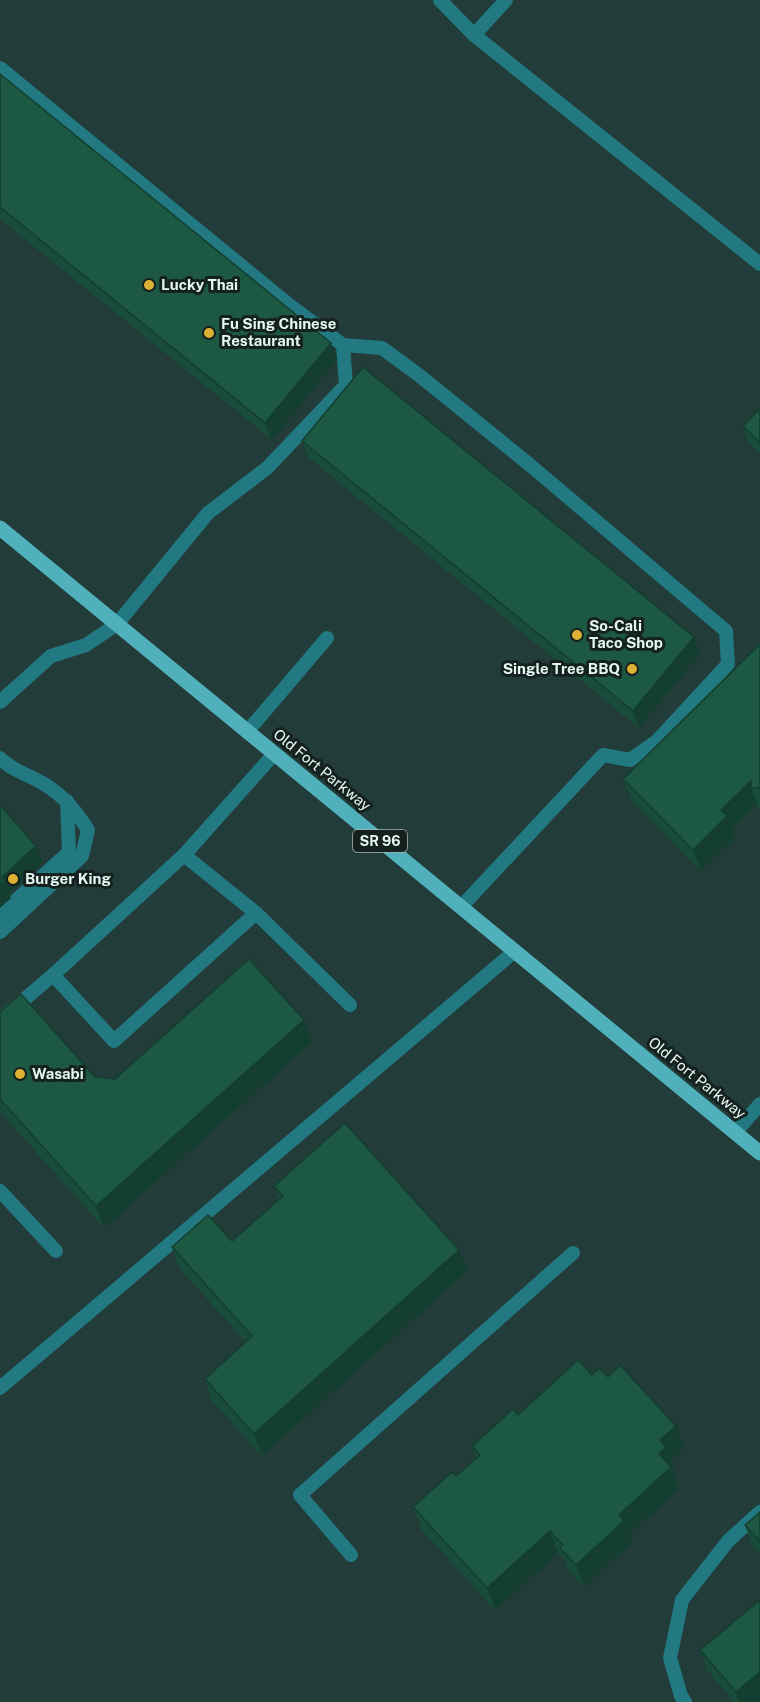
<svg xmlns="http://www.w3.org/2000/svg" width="760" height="1702" viewBox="0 0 760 1702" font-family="'Public Sans',sans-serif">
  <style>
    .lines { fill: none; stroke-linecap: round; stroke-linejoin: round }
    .service { stroke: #227982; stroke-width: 14 }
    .primary { stroke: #50b0bb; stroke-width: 15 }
    .wall { fill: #194c3a }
    .shaded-wall { fill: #143e2f }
    .building { fill: #1d5843; stroke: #143e2f; stroke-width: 1.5 }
    .poi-dot { fill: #ddb133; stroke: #15211f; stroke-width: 2 }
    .labels { text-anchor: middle; stroke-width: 6; stroke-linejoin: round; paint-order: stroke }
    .shield { fill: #15211f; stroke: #a8b7b4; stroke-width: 1.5 }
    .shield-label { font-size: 14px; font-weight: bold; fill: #e7f7f4 }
    .poi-label { font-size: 15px; font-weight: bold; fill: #e7f7f4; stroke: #15211f; text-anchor: start }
    .street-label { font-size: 15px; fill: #e7f7f4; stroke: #15211f }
  </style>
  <rect width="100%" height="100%" fill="#223c39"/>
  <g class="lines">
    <path class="service" d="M440 0 474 35 760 264
      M474 35 506 0
      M0 68 288 304 343 345 382 348 420 376 530 465 726 631 728 664 657 741 630 760 603 755 461 907
      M0 702 51 656 86 645 117 624 208 513 267 468 346 385 343 345
      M247 732 327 638
      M0 758C9 768 21 772 33 778 58 790 73 806 88 830L82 856 0 932
      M184 855 256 913 350 1005
      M0 915 69 852 67 801
      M53 975 114 1041 256 913
      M0 1020 53 975 184 855 274 754
      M735 1133 760 1104
      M0 1191 56 1251
      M0 1388 515 951
      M351 1555 300 1495 573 1253
      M685 1702 681 1696 670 1658 682 1600 728 1541 760 1512"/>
    <path class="primary" d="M0 528 760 1153"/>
  </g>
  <path class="wall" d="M0 74 337 360 272 440 0 219Z
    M760 409V454L749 443 743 426Z
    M302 441 700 654 639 728 309 458Z
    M760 644V810H759L757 804 732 829 735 838 701 871 631 800 623 779Z
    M0 1012 95 1077 115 1079 304 1020 312 1042 104 1228 0 1112Z
    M274 1186 467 1271 262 1456 212 1401 205 1379 246 1342 180 1269 172 1247 232 1241 279 1199Z
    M592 1375 608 1377 676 1426 684 1448 671 1460 674 1469 672 1470 679 1489 629 1534 632 1542 584 1587 568 1569 564 1559 558 1553 495 1610 421 1529 413 1507 456 1476 476 1458 472 1446 518 1415Z
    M760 1512V1554L753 1546 745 1525Z
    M760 1600V1700L757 1702H734L708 1671 700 1650Z"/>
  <path class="shaded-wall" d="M331 343 337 360 272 440 265 423Z
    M694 637 700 654 639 728 633 711Z
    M751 781V788L757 804 732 829 735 838 701 871 693 850 721 810Z
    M36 846 43 863 9 893 11 898 0 908V885L2 877Z
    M304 1020 312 1042 104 1228 96 1206Z
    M459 1250 467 1271 262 1456 254 1434Z
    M676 1426 684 1448 671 1460 674 1469 672 1470 679 1489 629 1534 632 1542 584 1587 576 1565 659 1454 660 1440Z
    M550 1531 558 1553 495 1610 487 1588Z
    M760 1672V1700L757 1702H739L736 1692Z"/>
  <path class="building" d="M0 74 331 343 265 423 0 207Z
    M363 367 694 637 633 711 302 441Z
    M760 409V443L743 426Z
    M760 644V788H751V781L721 810 727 816 693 850 623 779Z
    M0 805 36 846 2 877 5 881 0 885Z
    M249 959 304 1020 96 1206 0 1099V1012L21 994 95 1077 115 1079Z
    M345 1123 459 1250 254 1434 205 1379 252 1336 172 1247 208 1215 232 1241 283 1196 274 1186Z
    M578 1360 592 1375 599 1368 608 1377 620 1365 676 1426 660 1440 666 1447 659 1454 671 1467 619 1515 624 1521 576 1565 560 1548 563 1545 550 1531 487 1588 413 1507 452 1472 456 1476 480 1455 472 1446 513 1409 518 1415Z
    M760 1512V1542L745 1525Z
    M760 1600V1672L736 1692 700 1650Z"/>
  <g class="poi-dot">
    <circle cx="149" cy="285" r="6"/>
    <circle cx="209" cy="333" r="6"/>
    <circle cx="577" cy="635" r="6"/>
    <circle cx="632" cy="669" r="6"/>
    <circle cx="13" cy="879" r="6"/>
    <circle cx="20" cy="1074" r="6"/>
  </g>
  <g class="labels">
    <rect class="shield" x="353" y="830" width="54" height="22" rx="4.5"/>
    <g class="shield-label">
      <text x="380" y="846">SR 96</text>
    </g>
    <g class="poi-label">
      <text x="161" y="290">Lucky Thai</text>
      <text x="221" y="329">Fu Sing Chinese<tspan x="221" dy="17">Restaurant</tspan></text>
      <text x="589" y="631">So-Cali<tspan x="589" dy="17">Taco Shop</tspan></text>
      <text x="620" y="674" text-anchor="end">Single Tree BBQ</text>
      <text x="25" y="884">Burger King</text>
      <text x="32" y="1079">Wasabi</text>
    </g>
    <g class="street-label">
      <text transform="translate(322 770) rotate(39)" y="5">Old Fort Parkway</text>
      <text transform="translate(697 1078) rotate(39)" y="5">Old Fort Parkway</text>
    </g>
  </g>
</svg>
